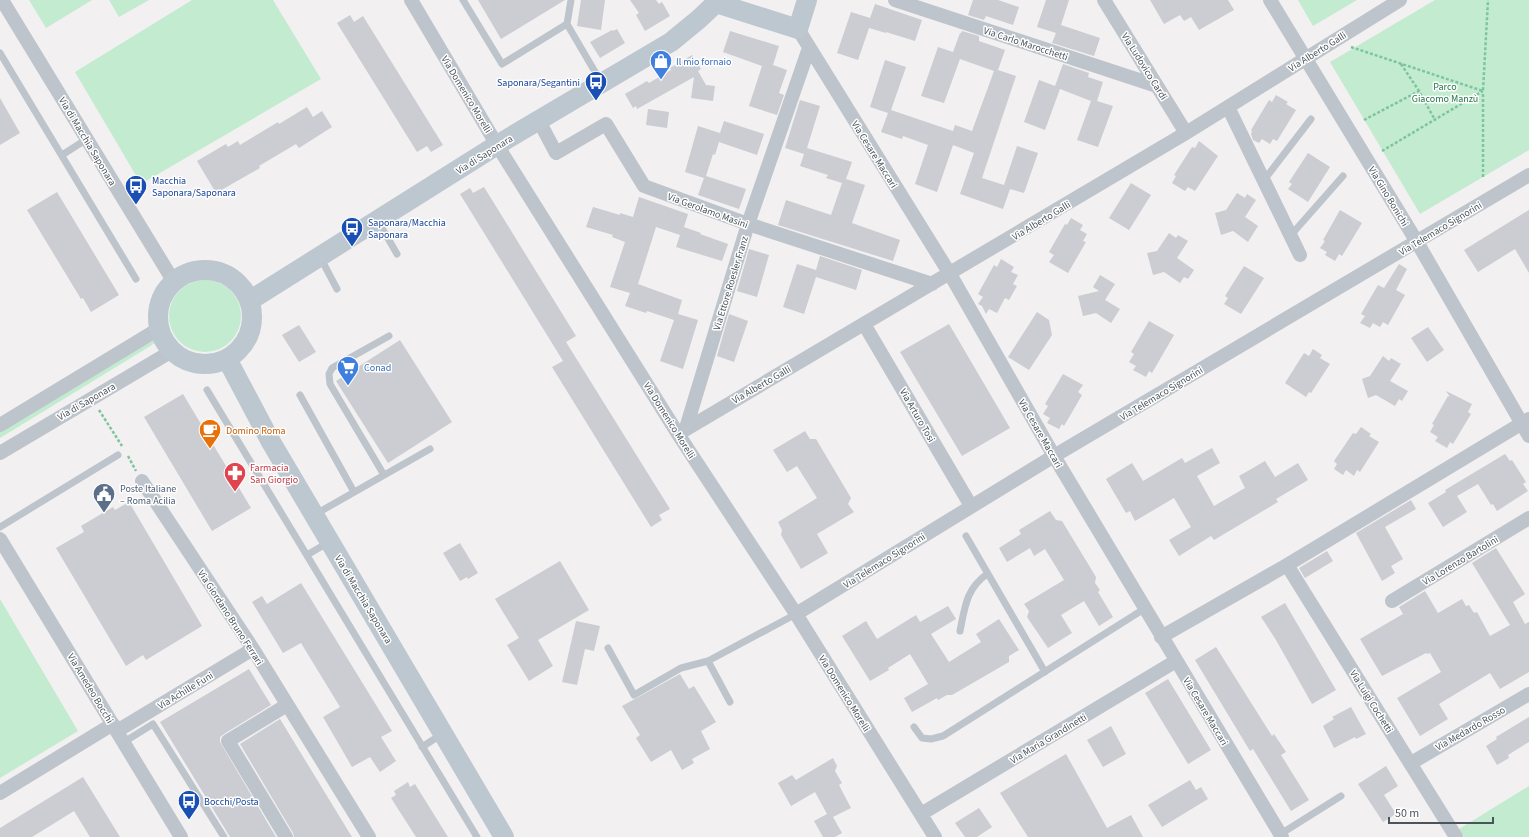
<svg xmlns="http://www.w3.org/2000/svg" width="1529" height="837" viewBox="0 0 1529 837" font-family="'Source Sans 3',sans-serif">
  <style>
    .green { fill: #c3ebd0 }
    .building { fill: #cbcdd2 }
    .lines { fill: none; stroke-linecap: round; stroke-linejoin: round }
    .path { stroke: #7ec59f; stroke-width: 2.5; stroke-dasharray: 3 2; stroke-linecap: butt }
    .lane { stroke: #bdc4cb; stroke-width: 7 }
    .street { stroke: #bdc4cb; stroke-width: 14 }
    .secondary { stroke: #bdc7cf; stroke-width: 20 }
    .labels { text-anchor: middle; stroke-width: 3; stroke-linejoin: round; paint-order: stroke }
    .street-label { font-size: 10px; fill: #4a545b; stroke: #fff }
    .shop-label { font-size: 10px; fill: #366cbe; stroke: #fff; text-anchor: start }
    .transit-label { font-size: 10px; fill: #164399; stroke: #fff; text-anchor: start }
    .park-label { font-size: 10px; fill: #217647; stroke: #fff }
    .food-label { font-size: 10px; fill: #c56008; stroke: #fff; text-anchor: start }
    .health-label { font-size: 10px; fill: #be3a42; stroke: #fff; text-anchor: start }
    .service-label { font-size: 10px; fill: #4e5e75; stroke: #fff; text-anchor: start }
  </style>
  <rect width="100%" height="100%" fill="#f2f0f0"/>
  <path class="green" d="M29 0H92L46 28Z
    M109 0H149L119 17Z
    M192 0H273L321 79 141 184 75 72Z
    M1298 0H1357L1313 26Z
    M1435 0H1529V150L1420 214 1330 62Z
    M169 316a36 36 0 1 1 72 0a36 36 0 1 1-72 0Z
    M153 340 154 343 152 345 0 438V430Z
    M0 599 78 731 0 778Z
    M1529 786V837H1464L1459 829Z"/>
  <path class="building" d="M478 0H565L501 39Z
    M581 0H605L601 30 577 26Z
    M630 0H656L659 4 662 2 670 16 645 31 636 15 639 13Z
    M973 0H998L1019 7 1013 25 986 16 984 20 968 15Z
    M1046 0H1069L1061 25 1100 38 1094 56 1052 43 1056 33 1037 27Z
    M1150 0H1228L1234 10 1199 30 1191 17 1184 21 1180 15 1164 24Z
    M875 4 922 20 915 41 886 32V33L869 28 858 60 837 53 851 12 870 18Z
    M350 15 354 22 363 16 443 145 431 152 427 146 417 152 337 23Z
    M617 29 625 43 600 58 590 42 612 30 613 31Z
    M730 31 779 46 773 65 787 70 779 93 784 95 777 115 749 106 762 66 723 52Z
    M962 31 979 36V41L1005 50 998 70 1016 76 982 178 1004 185 1017 146 1038 153 1024 193 1010 189 1003 209 960 194 974 153 953 145 937 192 915 184 928 145 903 136 902 139 881 132 888 113 870 107 885 60 906 67 891 110 953 131 955 125 972 131 994 71 960 59 944 103 921 96 938 47 953 52 960 33H961Z
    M692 55 701 69 698 71 706 85 715 86 713 101 691 98 694 77 637 109 636 106 633 108 625 94 647 81 649 83 671 70 670 68Z
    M1063 64 1089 73 1088 77 1103 82 1097 101 1113 106 1098 147 1077 140 1091 101 1060 89 1045 130 1024 122 1039 80 1055 86Z
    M1276 95 1288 102 1286 104 1296 110 1277 141 1273 139 1270 144 1262 139 1259 143 1253 140 1251 134 1252 131 1251 130 1269 100 1272 102Z
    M0 98 20 133 0 145Z
    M800 100 820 106 807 148 852 162 846 179 865 185 852 223 900 240 893 261 778 225 786 200 831 215 842 183 826 178 828 175 800 166 804 154 785 148Z
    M307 107 313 117 322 111 332 127 299 148 296 144 259 166 260 168 216 193 197 161 226 144 228 147 238 141 240 145 278 122 279 124Z
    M648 109 669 112 667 128 646 125Z
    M724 121 764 134 757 155 719 142 715 155 713 154 706 176 746 189 739 209 698 195 704 178 685 172 698 126 720 133Z
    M1199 141 1218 156 1195 191 1188 187 1185 191 1172 183 1176 176 1174 175 1192 147 1195 148Z
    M1308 153 1330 167 1308 202 1288 189 1292 184 1289 182Z
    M1131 183 1151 195 1129 230 1109 218Z
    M484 187 576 336 566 342 670 509 659 515 662 520 651 527 552 367 563 361 460 194 470 188 473 193Z
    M57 192 119 295 91 312 83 298 81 299 27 210Z
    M1237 193 1245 198 1247 194 1256 200 1245 217 1258 226 1248 242 1233 231 1221 235 1215 213 1226 210Z
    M639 197 688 214 684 227 701 233 700 234 728 244 722 261 676 247 680 235 656 227 638 284 682 300 678 314 698 320 683 369 660 361 674 320 647 311 646 313 625 306 630 293 610 287 625 242 612 237 613 235 586 227 593 207 620 215V213L633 217Z
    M1340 210 1362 223 1342 256 1339 254 1335 261 1325 255 1327 252 1320 248 1325 241 1323 240Z
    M1529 210V273L1515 249 1478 272 1464 250Z
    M1071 218 1083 225 1080 230 1087 234 1083 241 1086 242 1068 273 1049 262 1054 255 1049 252 1065 224 1067 225Z
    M1169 233 1176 238 1178 235 1188 241 1177 258 1194 270 1188 279 1184 277 1180 283 1164 272 1153 275 1147 253 1157 251Z
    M749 249 769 255 757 297 737 291Z
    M820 256 862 270 856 290 816 277 804 314 783 307 797 264 816 270Z
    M1001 259 1014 267 1011 272 1018 275 1013 284 1017 286 1009 300 1005 298 997 313 989 309 986 314 982 306 978 304 983 297 978 294 994 265 997 267Z
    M1399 264 1407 269 1396 290 1405 295 1388 325 1383 322 1380 327 1373 323 1370 328 1360 323 1365 316 1361 314 1378 285 1384 288Z
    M1244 266 1264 278 1241 314 1224 304 1228 298 1225 296Z
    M1100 275 1115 284 1105 300 1120 309 1111 323 1096 313 1083 316 1078 296 1099 291 1093 287Z
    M1037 312 1049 320 1052 335 1029 370 1008 357Z
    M729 314 748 321 734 362 717 356Z
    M1149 321 1174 335 1152 373 1149 371 1146 377 1133 370 1136 366 1129 362 1134 354 1131 352Z
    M949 324 1010 428 962 456 900 352Z
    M299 325 316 352 299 362 282 335Z
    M1428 327 1444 350 1427 362 1411 338Z
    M400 340 452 422 388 463 336 381Z
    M1313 349 1322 355 1320 358 1330 364 1311 393 1309 392 1306 397 1285 383 1304 353 1309 356Z
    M1383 356 1389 361 1391 358 1401 364 1390 381 1408 391 1402 401 1399 399 1395 406 1376 395 1368 398 1362 379 1370 376Z
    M1063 374 1083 385 1078 392 1082 395 1064 426 1062 424 1059 429 1047 423 1050 418 1043 414 1048 406 1045 404Z
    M1446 391 1472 404 1468 412 1471 414 1453 444 1450 442 1447 448 1435 441 1438 437 1430 432 1434 425 1432 424 1448 396 1450 397Z
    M183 394 251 508 212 531 144 417Z
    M1361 427 1371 434 1369 436 1379 442 1360 472 1357 470 1354 476 1346 470 1343 475 1334 469 1337 464 1334 461 1353 433 1356 434Z
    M805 431 810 439H816L851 498 848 504 854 512 817 534 828 553 801 569 781 535 782 530 778 522 817 498 797 466 787 472 773 450Z
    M1212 448 1220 463 1197 476 1214 506 1245 488 1239 476 1265 461 1275 477 1298 463 1308 480 1276 499 1278 502 1214 540 1211 536 1179 556 1169 540 1191 527 1174 498 1135 521 1130 511 1126 513 1106 479 1132 463 1143 481 1182 458 1185 463Z
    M1505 454 1510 461 1512 460 1526 482 1523 484 1528 491 1497 511 1493 504 1491 505 1478 484 1457 496 1467 512 1443 527 1428 503 1446 492 1445 490Z
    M1411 500 1416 509 1385 527 1403 559 1391 566 1395 573 1382 581 1356 533Z
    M129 502 202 626 146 660 143 655 126 666 56 548 84 532 81 526 113 507 115 510Z
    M1050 511 1056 520 1062 521 1096 577 1095 583 1100 590 1098 592 1113 617 1099 626 1084 601 1061 615 1072 633 1048 648 1027 617 1029 611 1024 604 1064 580 1045 549 1034 556 1030 548 1007 562 999 548 1021 534 1019 530Z
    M460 543 478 573 468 579 467 577 460 581 443 553Z
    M1496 548 1525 594 1513 602 1525 624 1529 622V672L1500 689 1490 673 1439 704 1448 719 1420 736 1397 698 1441 672 1430 653 1427 654 1426 653 1382 676 1360 639 1403 614 1399 607 1425 591 1438 613 1462 599 1466 606 1469 605 1474 613 1477 612 1490 636 1510 625 1472 563Z
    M1327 551 1333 561 1305 578 1299 568Z
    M560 561 589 610 538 640 553 666 529 681 507 645 519 638 495 599Z
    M301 583 392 731 381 737 396 761 380 772 370 757 352 767 323 717 340 707 301 643 283 653 252 602 262 596 267 604Z
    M1285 603 1336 690 1312 704 1276 640 1261 617Z
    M948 606 956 619 931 634 949 662 981 642 976 634 999 619 1019 650 1009 656V662L952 695H947L938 700 937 698 912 712 904 698 928 684 910 654 888 668 889 670 870 681 842 636 866 621 877 639 916 615 920 622Z
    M576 621 600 626 594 651 585 649 577 685 562 682Z
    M1216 647 1272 736 1274 734 1286 752 1281 755 1309 800 1291 811 1253 749 1250 751 1195 660Z
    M249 669 271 705 224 734 220 737V742L276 837H230L160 722Z
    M680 674 689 689 694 686 716 722 701 731 710 749 692 759 694 763 682 770 671 750 651 762 636 738 640 735 622 706Z
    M1168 679 1211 750 1188 764 1145 693Z
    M1351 707 1366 734 1356 739 1355 737 1334 748 1323 726 1334 719 1332 717Z
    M1529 717V742L1508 755 1509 758 1497 765 1486 746 1497 739 1496 737Z
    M280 719 352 837H294L293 833 240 744Z
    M1111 726 1126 754 1103 767 1087 740Z
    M1066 754 1107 828 1131 815 1143 837H1028L1000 793Z
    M833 758 837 766 835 771 842 783 839 785 851 808 833 817 842 833 835 837H823L814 821 827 814 815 792 791 806 778 783 792 775 796 780Z
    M1386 766 1398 786 1384 795 1396 814 1383 822 1358 784Z
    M83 777 120 837H90L74 811 32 837H0V828Z
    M1190 780 1196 790 1201 787 1208 799 1162 827 1148 805Z
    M408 782 410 787 415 784 448 837H416L391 798 396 795 394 791Z
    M979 808 992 827 977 837H965L955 823Z"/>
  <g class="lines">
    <path class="path" d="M1351 47 1483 91 1488 0
      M1401 64 1419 91 1435 120
      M1364 120 1419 91
      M1382 151 1483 91
      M1483 177V92
      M99 410 122 446
      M128 456 136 471"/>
    <path class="lane" d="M463 0 502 64 567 24 601 82
      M567 24 571 0
      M0 53 136 279
      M62 155 87 139
      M1264 180 1311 119
      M378 221 397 254
      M1291 235 1343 176
      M320 257 337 289
      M207 390 477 837
      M300 395 354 492
      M384 475 330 384 329 374 332 368 389 336
      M314 515 430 449
      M0 527 118 455
      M966 536 1045 672
      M307 555 329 542
      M960 631C965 607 966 589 987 574
      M608 648 634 695 681 668 708 661 796 614
      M708 661 730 702
      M914 727 922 738 931 739 943 736 1144 609
      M124 742 153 724 224 837
      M422 747 442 734
      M1279 835 1341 796"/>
    <path class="street" d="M2 0 174 282
      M411 0 497 145 678 434 796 614 935 837
      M895 0 1157 86
      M1104 0 1186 133
      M1270 0 1417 242 1529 436
      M798 29 950 274 1054 456 1282 837
      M1228 107 1300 255
      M539 121 556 153 606 124 644 186 748 224 932 284
      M864 324 971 506
      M0 425 160 328
      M686 428 748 224 809 48
      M678 434 1186 133 1400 0
      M0 453 172 351
      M142 481 253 649 369 837
      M0 539 181 837
      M1287 565 1456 837
      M1392 601 1529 518
      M796 614 1054 456 1529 175
      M1161 637 1287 565 1529 419
      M117 731 253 649
      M1411 763 1529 694
      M0 793 113 724
      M921 814 1176 661
      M286 837 228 741 287 705"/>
    <path class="secondary" d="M716 3 798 29 807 0
      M158 317a47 47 0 1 1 94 0a47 47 0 1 1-94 0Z
      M249 301 497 145 671 42 699 19 716 3 717 0
      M227 359 271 442 504 837"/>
  </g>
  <defs>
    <g id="shop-pin" transform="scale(1.15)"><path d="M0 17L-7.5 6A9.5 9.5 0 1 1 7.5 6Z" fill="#3f7fe0" stroke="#fff"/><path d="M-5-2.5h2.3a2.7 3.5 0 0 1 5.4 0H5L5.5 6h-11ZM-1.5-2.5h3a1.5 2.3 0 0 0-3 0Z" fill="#fff"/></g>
    <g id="bus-pin" transform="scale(1.15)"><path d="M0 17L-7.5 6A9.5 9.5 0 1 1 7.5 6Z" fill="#1a4fb4" stroke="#fff"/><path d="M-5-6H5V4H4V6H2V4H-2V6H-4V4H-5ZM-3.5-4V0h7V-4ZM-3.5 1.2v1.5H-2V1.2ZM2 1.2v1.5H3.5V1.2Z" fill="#fff"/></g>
    <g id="supermarket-pin" transform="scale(1.15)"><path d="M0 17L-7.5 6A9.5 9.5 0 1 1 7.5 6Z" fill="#3f7fe0" stroke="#fff"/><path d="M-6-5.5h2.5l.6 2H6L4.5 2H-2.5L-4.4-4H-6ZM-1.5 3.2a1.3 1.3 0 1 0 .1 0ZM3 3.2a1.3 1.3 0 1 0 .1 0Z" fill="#fff"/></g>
    <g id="cafe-pin" transform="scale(1.15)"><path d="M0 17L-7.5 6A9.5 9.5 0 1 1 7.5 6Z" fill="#e8710a" stroke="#fff"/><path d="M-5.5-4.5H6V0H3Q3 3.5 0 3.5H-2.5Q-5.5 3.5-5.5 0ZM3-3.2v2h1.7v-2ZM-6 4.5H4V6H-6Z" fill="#fff"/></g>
    <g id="pharmacy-pin" transform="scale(1.15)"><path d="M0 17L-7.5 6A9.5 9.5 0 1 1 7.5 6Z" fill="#e0444e" stroke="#fff"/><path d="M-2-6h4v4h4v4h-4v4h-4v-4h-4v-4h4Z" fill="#fff"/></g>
    <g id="civic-pin" transform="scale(1.15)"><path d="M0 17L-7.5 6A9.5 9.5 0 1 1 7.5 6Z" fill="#5c6f8a" stroke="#fff"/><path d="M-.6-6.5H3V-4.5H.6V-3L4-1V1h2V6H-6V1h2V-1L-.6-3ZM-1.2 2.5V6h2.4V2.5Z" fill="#fff"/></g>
  </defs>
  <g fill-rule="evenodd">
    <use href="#shop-pin" x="661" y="61"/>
    <use href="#bus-pin" x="596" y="82"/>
    <use href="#bus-pin" x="136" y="186"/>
    <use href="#bus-pin" x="352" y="228"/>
    <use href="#supermarket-pin" x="348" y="367"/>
    <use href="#cafe-pin" x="210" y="430"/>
    <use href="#pharmacy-pin" x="235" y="473"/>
    <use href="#civic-pin" x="104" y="494"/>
    <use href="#bus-pin" x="189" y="801"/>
  </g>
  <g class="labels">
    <g class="street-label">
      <text transform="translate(1026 43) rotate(18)" y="4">Via Carlo Marocchetti</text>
      <text transform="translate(1317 51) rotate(-32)" y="4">Via Alberto Galli</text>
      <text transform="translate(1145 66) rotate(58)" y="4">Via Ludovico Cardi</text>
      <text transform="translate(467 94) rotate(59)" y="4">Via Domenico Morelli</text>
      <text transform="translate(88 141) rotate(59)" y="4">Via di Macchia Saponara</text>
      <text transform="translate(484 154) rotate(-32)" y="4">Via di Saponara</text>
      <text transform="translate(875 154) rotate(58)" y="4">Via Cesare Maccari</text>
      <text transform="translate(1389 196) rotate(59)" y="4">Via Gino Bonichi</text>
      <text transform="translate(708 210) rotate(20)" y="4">Via Gerolamo Masini</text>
      <text transform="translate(1041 220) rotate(-31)" y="4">Via Alberto Galli</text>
      <text transform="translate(1440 228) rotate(-31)" y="4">Via Telemaco Signorini</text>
      <text transform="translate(730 283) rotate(-73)" y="4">Via Ettore Roesler Franz</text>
      <text transform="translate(761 384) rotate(-30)" y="4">Via Alberto Galli</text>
      <text transform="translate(1161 393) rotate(-31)" y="4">Via Telemaco Signorini</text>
      <text transform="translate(86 401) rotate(-30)" y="4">Via di Saponara</text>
      <text transform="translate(918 415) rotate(60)" y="4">Via Arturo Tosi</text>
      <text transform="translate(670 420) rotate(58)" y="4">Via Domenico Morelli</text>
      <text transform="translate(1041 433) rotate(60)" y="4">Via Cesare Maccari</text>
      <text transform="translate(884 560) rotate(-32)" y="4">Via Telemaco Signorini</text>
      <text transform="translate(1460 560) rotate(-31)" y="4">Via Lorenzo Bartolini</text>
      <text transform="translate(364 599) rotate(59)" y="4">Via di Macchia Saponara</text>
      <text transform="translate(231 617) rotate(57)" y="4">Via Giordano Bruno Ferrari</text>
      <text transform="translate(91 688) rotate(59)" y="4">Via Amedeo Bocchi</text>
      <text transform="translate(185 690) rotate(-31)" y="4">Via Achille Funi</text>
      <text transform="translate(845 693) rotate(58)" y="4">Via Domenico Morelli</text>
      <text transform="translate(1372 701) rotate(58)" y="4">Via Luigi Cochetti</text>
      <text transform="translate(1206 711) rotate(59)" y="4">Via Cesare Maccari</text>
      <text transform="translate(1470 728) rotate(-30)" y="4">Via Medardo Rosso</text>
      <text transform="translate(1048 738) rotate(-31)" y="4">Via Maria Grandinetti</text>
    </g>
    <g class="shop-label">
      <text x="676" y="65">Il mio fornaio</text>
      <text x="364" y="371">Conad</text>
    </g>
    <g class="transit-label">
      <text x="580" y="86" text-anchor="end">Saponara/Segantini</text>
      <text x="152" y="184">Macchia<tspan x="152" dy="12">Saponara/Saponara</tspan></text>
      <text x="368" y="226">Saponara/Macchia<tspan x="368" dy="12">Saponara</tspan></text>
      <text x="204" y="805">Bocchi/Posta</text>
    </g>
    <g class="park-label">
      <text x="1445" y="90">Parco<tspan x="1445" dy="12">Giacomo Manzù</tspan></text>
    </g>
    <g class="food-label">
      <text x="226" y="434">Domino Roma</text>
    </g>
    <g class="health-label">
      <text x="250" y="471">Farmacia<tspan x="250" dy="12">San Giorgio</tspan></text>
    </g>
    <g class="service-label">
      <text x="120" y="492">Poste Italiane<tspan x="120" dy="12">– Roma Acilia</tspan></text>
    </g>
  </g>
  <path d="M1389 817v6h104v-6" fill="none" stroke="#4a545b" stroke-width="2"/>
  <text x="1395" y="817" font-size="12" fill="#4a545b" stroke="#ffffff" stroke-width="3" paint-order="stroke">50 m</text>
</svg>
